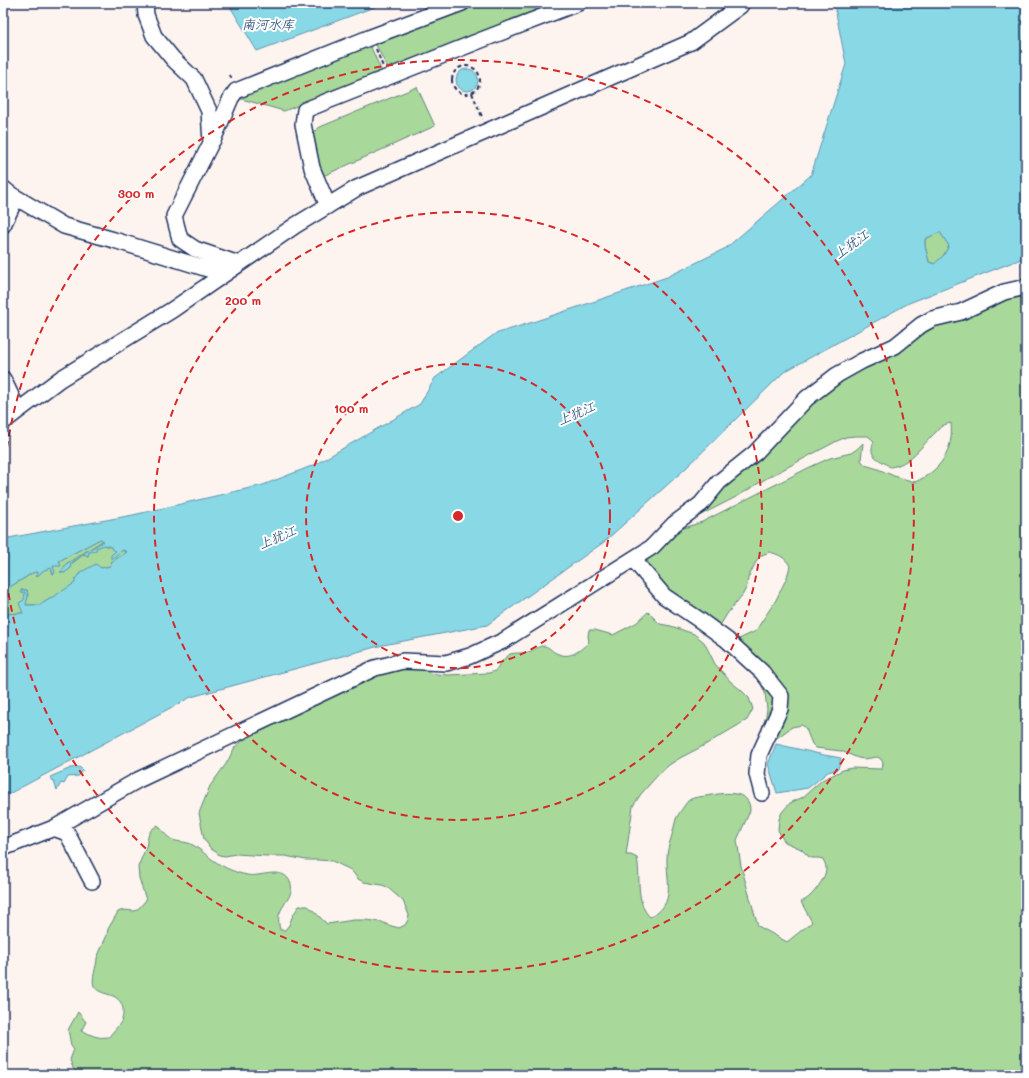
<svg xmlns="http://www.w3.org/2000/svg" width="1029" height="1078" viewBox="0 0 1029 1078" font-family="Mali,'LXGW WenKai TC',sans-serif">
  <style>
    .green { fill: #a8d99a; stroke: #62847c }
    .water { fill: #89d8e6; stroke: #5d94b0; fill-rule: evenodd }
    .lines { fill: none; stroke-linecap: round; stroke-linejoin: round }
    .minor-casing { stroke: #1b2f5e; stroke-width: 18 }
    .path { stroke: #1b2f5e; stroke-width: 2; stroke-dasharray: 4 3; stroke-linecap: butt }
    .minor { stroke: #fff; stroke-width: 15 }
    .ring { fill: none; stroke: #d62828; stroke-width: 2; stroke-dasharray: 7 5 }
    .labels { text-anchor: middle; stroke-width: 4; stroke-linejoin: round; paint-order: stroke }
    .water-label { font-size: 13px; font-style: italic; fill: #365980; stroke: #fff }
    .centre { fill: #d62828; stroke: #fff; stroke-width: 2 }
    .ring-label { font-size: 12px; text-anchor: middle; font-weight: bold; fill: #d62828; stroke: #fff; stroke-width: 4; stroke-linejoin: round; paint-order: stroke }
  </style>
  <rect width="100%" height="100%" fill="#fef4ef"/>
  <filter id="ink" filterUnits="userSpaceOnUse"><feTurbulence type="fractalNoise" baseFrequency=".025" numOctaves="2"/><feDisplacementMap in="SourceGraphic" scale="8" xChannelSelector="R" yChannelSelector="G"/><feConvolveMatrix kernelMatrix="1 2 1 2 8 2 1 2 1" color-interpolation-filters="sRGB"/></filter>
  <g filter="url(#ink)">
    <path class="green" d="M472 3H559L388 69 374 41Z
      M369 43 382 72 284 111 238 98 253 90Z
      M417 87 435 126 323 176 308 140 311 134 320 127Z
      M940 232 949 246 943 256 935 264 929 262 925 246V239Z
      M1026 291V1075H78L73 1068 70 1060 74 1049 71 1045 68 1030 78 1012 86 1022 81 1031C88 1032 91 1036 98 1037 101 1038 105 1037 109 1037 112 1032 118 1027 121 1022 125 1012 124 1001 113 996 106 993 98 993 94 986 91 979 97 966 97 958L107 935 108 929 118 912 123 910 135 911 139 908 146 900 139 878 138 867 146 847 148 836 151 830 158 825C163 832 168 839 176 841 181 842 187 842 191 844 199 848 208 857 216 862 224 868 237 873 247 875 261 878 284 864 291 884 294 896 282 904 279 915 278 920 279 925 280 930H285L289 925 293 915 299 906H308C315 911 320 918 327 924L354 920H366L382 922 388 925 399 928 405 925 408 920 409 915 403 901 387 887 382 885 364 882 358 879 351 870 332 861 318 860H306L285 856H267L236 854 225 856 219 855 216 852 211 849 204 839 199 813 210 786 226 764 235 747 253 732 369 677 380 675 402 667 415 666 430 673 436 674 448 675 489 673 495 671 502 661 510 654C516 652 523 654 528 652 533 651 538 646 543 646 548 646 550 649 554 652 568 660 578 653 589 642L588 636 589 630H595L613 635 636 623 648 612 660 624 671 626 694 634 704 642 715 664 731 682 741 690 749 698 753 709 747 720 703 746 680 758 669 765 657 776 641 794 633 806 626 855H631L637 858C641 876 635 903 650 917 677 905 666 880 667 858 667 848 671 840 673 831 674 827 675 823 676 819 677 816 686 803 688 801 692 797 700 797 706 796 721 793 751 788 750 811L737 840 741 866 758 926 787 942 812 922 801 902C803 901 807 899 809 897 815 892 827 876 826 868 826 864 824 862 823 859L818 858H812L808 856 801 849 785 842 782 838 778 830 779 819 782 812 790 803 803 797 822 780 843 770 852 768 882 769 883 763 881 759 877 757 864 759 858 758 841 751 816 748 812 744 806 729 802 725 792 727 774 740 763 737 762 728 766 716 767 709 765 693 761 684 745 665 737 640 756 631 760 624 776 600 787 577 790 566C785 557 778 554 769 552L760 556 757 560 748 578 747 586 743 594 727 614 721 624 717 627 676 611 658 600 653 593 652 573 648 563 647 556 675 531 702 522 808 468 830 458 851 453 857 449 863 443 861 460 865 465 878 469 894 476 915 482C940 471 954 451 951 423 948 424 945 424 942 426 940 427 938 430 936 432 922 445 910 465 890 467 879 458 867 458 874 441L868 436H855L846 437 837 441 767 478 738 496 695 518 793 418 848 372 923 330Z
      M100 539 104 540 66 564 63 570 61 572 64 573 71 568 70 565 84 554 88 556 89 552 96 550 95 548 104 545 127 552 113 562 110 566 101 568 40 605H25L28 596 27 590H21L25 592 24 613 4 614 6 604 9 600 3 603V592C9 587 16 583 23 579 29 576 31 572 38 572L37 576 44 570 51 567 53 574V566L59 561Z"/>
    <path class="water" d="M228 3H385L257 51Z
      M834 3H1026V257L909 303 784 372 686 468 604 542 487 625 383 645 191 697 3 797V629L8 628V621L3 615V603L9 600 10 602 6 605 4 614 23 613 19 603 24 600 25 592 21 593V590H27L28 596 26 605H40L75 583V579L83 571 96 564 101 568 110 566 112 561H113L127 552 123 550 111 559V555L116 551 112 549 111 547 104 545 96 548V551L89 552 88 556 84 554 70 564 71 568 64 573 60 572 63 570 66 564 104 541 100 539 59 561 61 566H53L55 573 53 574 51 568 44 570 36 577 38 572C31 572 28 576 23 579 16 583 9 587 3 592V539L133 515 263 485 314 465 420 404 435 378 495 334 533 322 667 277 726 248 811 175 846 64ZM940 232 949 246 943 256 934 264 929 262 925 246V239Z
      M456 80a11 11 0 1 1 22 0a11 11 0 1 1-22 0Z
      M776 744 824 755 841 758 838 769 828 772 808 788 777 793 768 764Z
      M79 767 83 770 79 776 68 777 64 784 61 783 57 790 54 782 50 777 71 768Z"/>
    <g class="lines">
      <g class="minor-casing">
        <path id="minor" d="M145 3 146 15 154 36 173 59 194 79 209 111 211 143 174 216 180 239 195 249 239 264
          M213 140 231 98 236 91 371 37 462 3
          M3 188 10 194 64 226 114 240 224 274
          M328 206 312 168 303 124 305 110 484 39 578 3
          M3 225 16 198
          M3 379 18 410
          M3 422 60 379 172 310 296 225 357 188 691 42 740 6 742 3
          M633 559 664 596 701 621 727 640 762 672 781 696 780 709 759 755 757 774 762 793
          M54 828 67 833 92 881
          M3 848 54 828 138 780 375 668 403 661 446 663 470 656 503 641 652 547 674 524 701 504 719 482 755 453 807 398 837 375 862 361 895 346 921 325 932 319 961 312 1004 292 1026 287"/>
      </g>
      <path class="path" d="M376 49 383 67
        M452 80a14 14 0 1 1 28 0a14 14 0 1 1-28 0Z
        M230 75 232 80
        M472 93 483 119"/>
      <use href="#minor" class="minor"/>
    </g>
  </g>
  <g class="ring">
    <circle cx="458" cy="516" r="152"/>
    <circle cx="458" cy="516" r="304"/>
    <path d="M3 484A456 456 0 1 1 3 548"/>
  </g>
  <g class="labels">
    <g class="water-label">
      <text x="268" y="29">南河水库</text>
      <text transform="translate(851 244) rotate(-36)" y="5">上犹江</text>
      <text transform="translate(576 413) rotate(-23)" y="5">上犹江</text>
      <text transform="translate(277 537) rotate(-23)" y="5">上犹江</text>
    </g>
  </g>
  <circle cx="458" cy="516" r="6" class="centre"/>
  <g class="ring-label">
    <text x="136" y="198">300 m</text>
    <text x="243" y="305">200 m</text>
    <text x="351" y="413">100 m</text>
  </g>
  <rect width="1029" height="1078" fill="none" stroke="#fff" stroke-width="16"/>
  <rect x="8" y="8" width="1013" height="1062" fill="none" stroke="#1b2f5e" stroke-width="1.5" filter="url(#ink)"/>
</svg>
